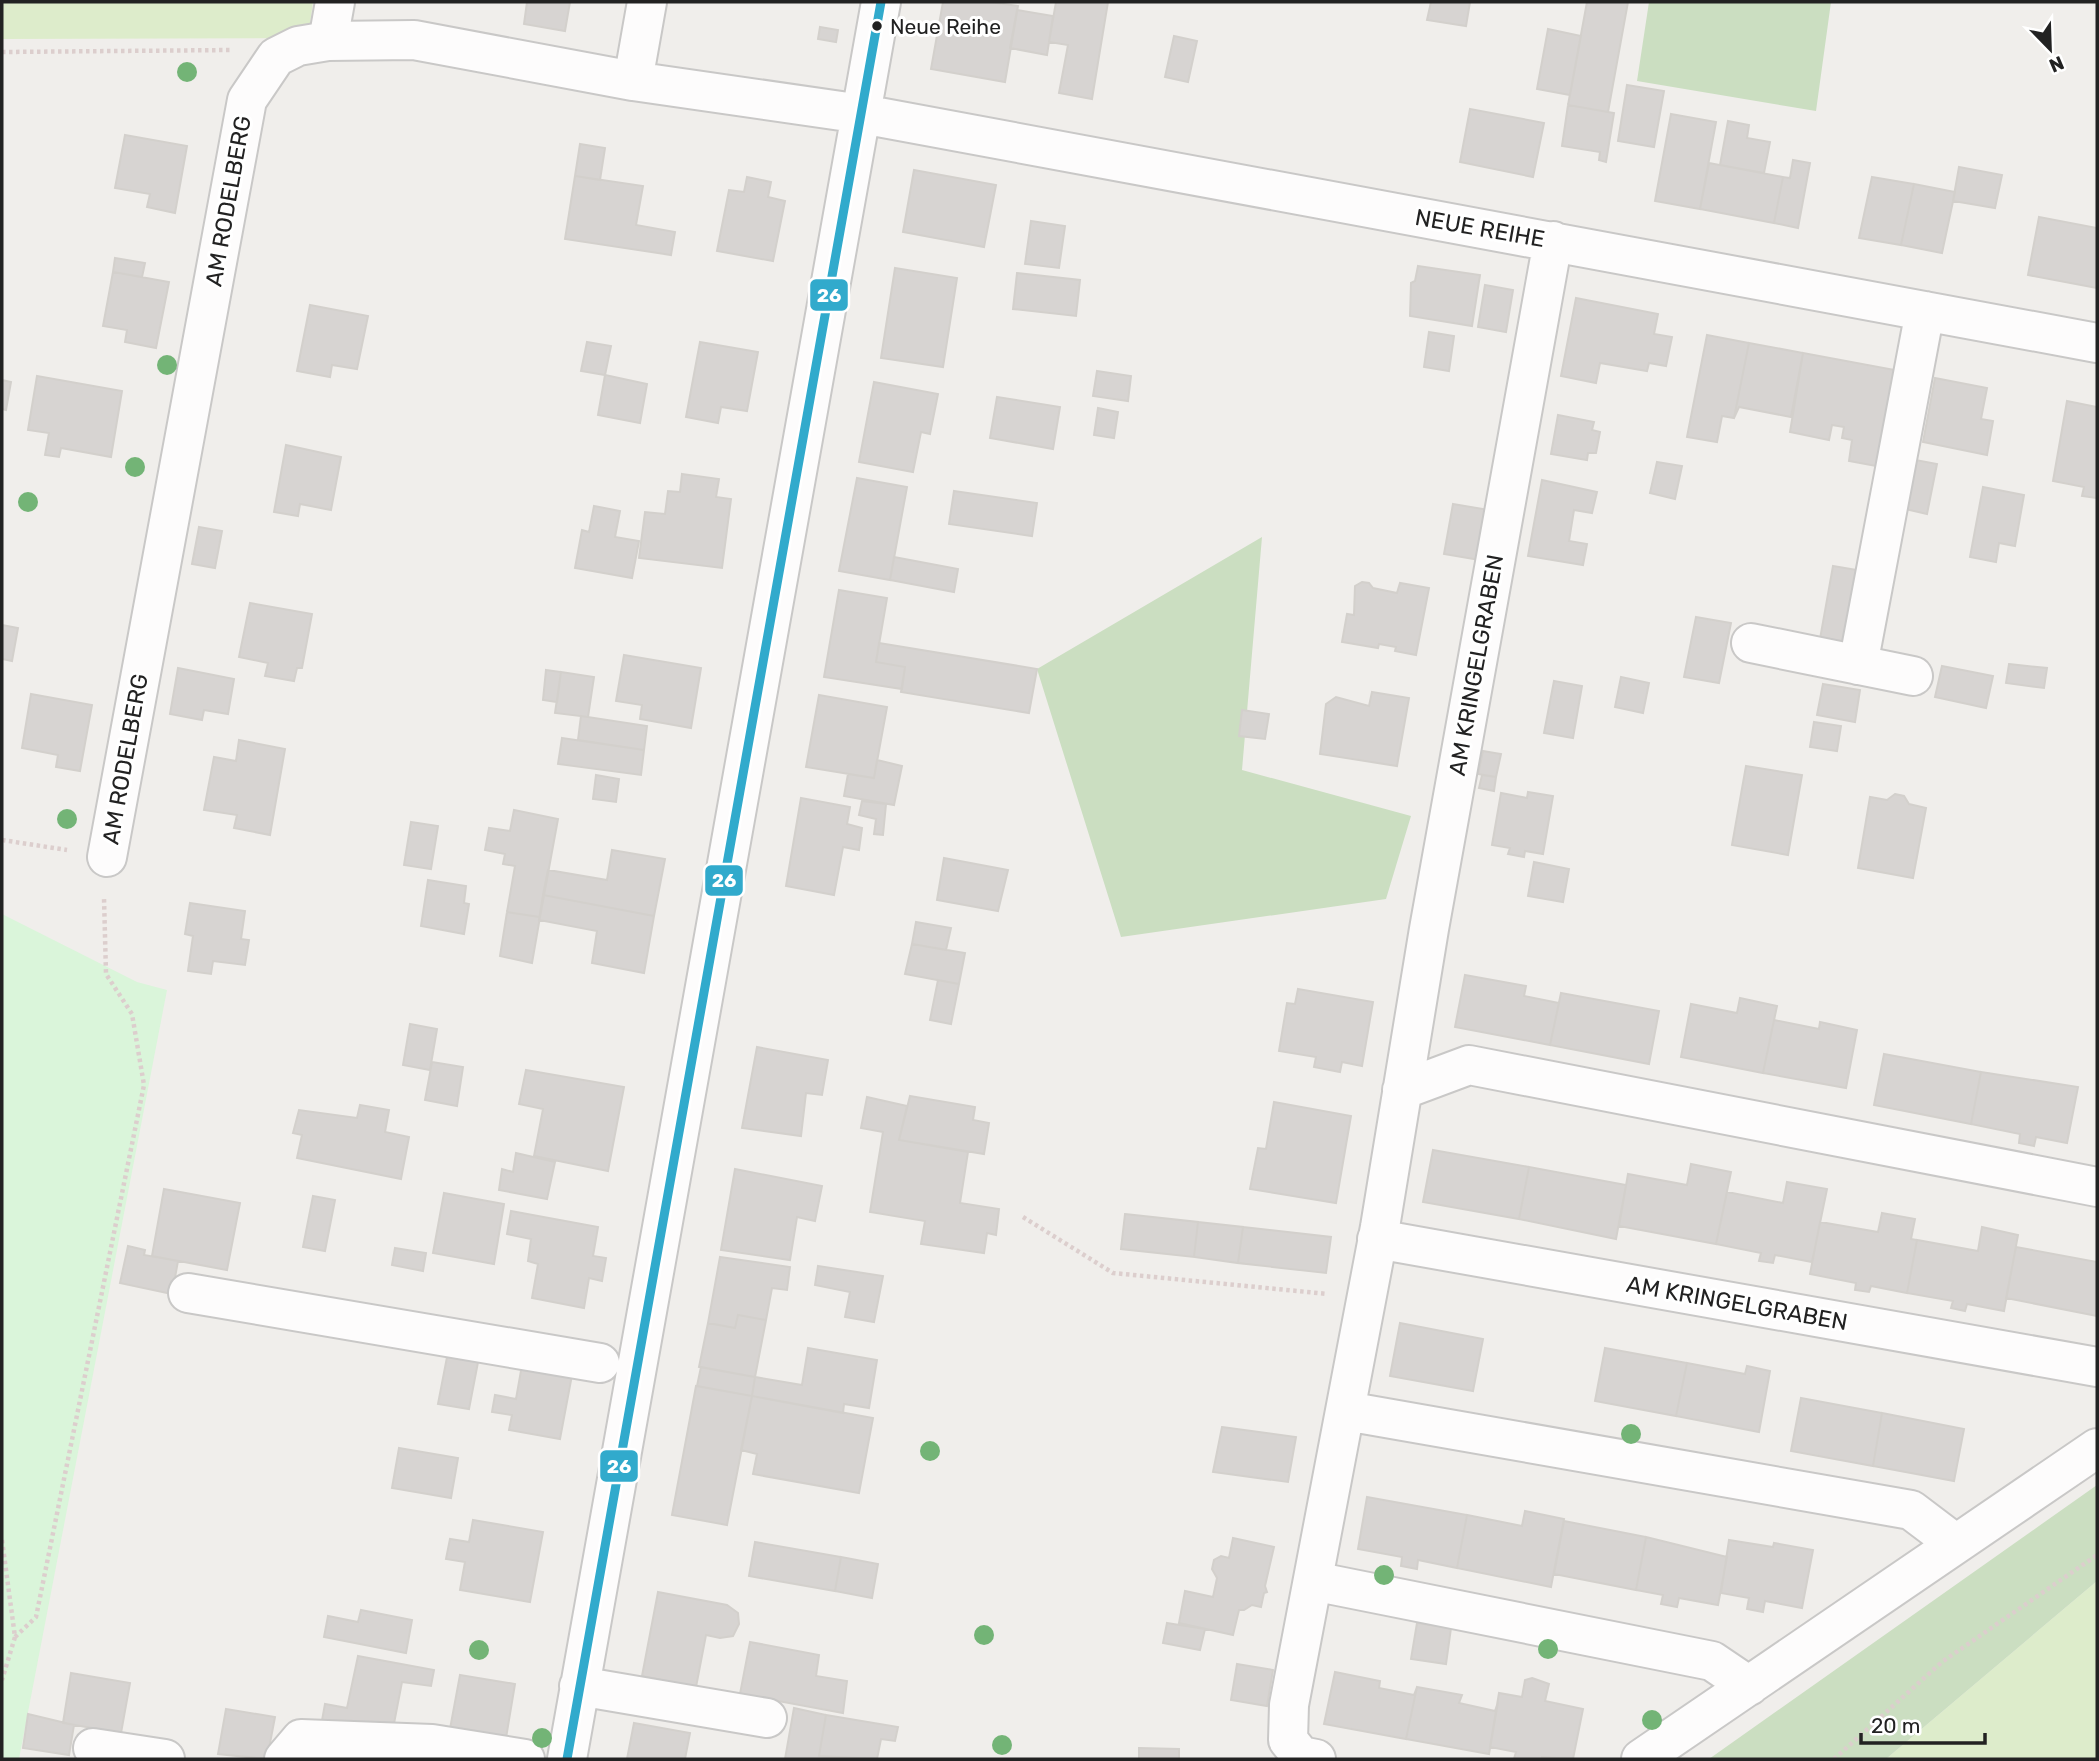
<svg xmlns="http://www.w3.org/2000/svg" width="2099" height="1761" viewBox="0 0 2099 1761" font-family="Rubik,sans-serif">
  <style>
    .grass { fill: #ddeccb }
    .forest { fill: #cbdec1 }
    .park { fill: #daf5da }
    .building { fill: #d7d4d2; stroke: #d3d0cc; stroke-width: 2 }
    .lines { fill: none; stroke-linecap: round; stroke-linejoin: round }
    .minor-casing { stroke: #c9c8c7; stroke-width: 42 }
    .path { stroke: #dccecd; stroke-width: 4.5; stroke-dasharray: 3.5 3.5; stroke-linecap: butt }
    .minor { stroke: #fdfcfc; stroke-width: 38 }
    .bus-1-casing { stroke: #fff; stroke-width: 14 }
    .bus-1 { stroke: #31aacc; stroke-width: 9 }
    .tree { fill: #73b476 }
    .bus-dot { fill: #222; stroke: #fff; stroke-width: 2.5 }
    .labels { text-anchor: middle; stroke-width: 6; stroke-linejoin: round; paint-order: stroke }
    .bus-label { font-size: 21px; fill: #222; stroke: #fff; text-anchor: start }
    .street-label { font-size: 23px; fill: #222; stroke: #fff }
    .line-badge { stroke: #fff; stroke-width: 2.5 }
    .badge-label { font-size: 19px; text-anchor: middle; font-weight: bold; fill: #fff }
  </style>
  <rect width="100%" height="100%" fill="#f0eeeb"/>
  <path class="grass" d="M2 2H313L308 38 2 39Z
    M2097 1581V1759H1886Z"/>
  <path class="forest" d="M1649 2H1831L1816 111 1637 81Z
    M1262 537 1242 770 1411 816 1386 899 1121 937 1037 669Z
    M2097 1485V1581L1886 1759H1709Z"/>
  <path class="park" d="M2 914 137 982 167 990 19 1759H2Z"/>
  <path class="building" d="M527 2H570L565 31 524 24Z
    M943 2H990L1018 6 1005 82 931 69Z
    M1056 2H1108L1092 99 1059 93 1068 45 1049 42Z
    M1431 2H1470L1466 26 1427 20Z
    M1587 2H1628L1608 112 1568 105Z
    M1017 10 1053 16 1047 55 1010 48Z
    M820 27 838 30 836 42 818 39Z
    M1548 29 1581 36 1570 95 1537 89Z
    M1174 36 1197 41 1188 82 1165 77Z
    M1627 85 1664 91 1654 147 1618 141Z
    M1568 105 1614 113 1606 162 1599 160 1600 152 1562 146Z
    M1470 109 1544 123 1533 177 1460 162Z
    M1671 114 1716 122 1700 209 1655 201Z
    M1728 121 1749 125 1747 138 1770 142 1764 173 1720 165Z
    M125 135 187 146 175 213 147 207 150 194 115 188Z
    M580 144 605 148 600 180 575 176Z
    M1793 160 1810 163 1798 228 1774 223 1783 177 1790 178Z
    M1709 163 1783 177 1774 223 1700 209Z
    M1959 167 2002 175 1995 208 1953 201Z
    M914 170 996 185 984 247 903 232Z
    M575 176 643 186 636 225 675 232 671 255 565 239Z
    M747 177 771 182 768 197 785 201 773 261 717 251 729 190 744 192Z
    M1872 177 1914 184 1901 245 1859 238Z
    M1914 184 1955 192 1942 253 1901 245Z
    M2039 217 2097 228V288L2028 275Z
    M1031 221 1065 226 1059 268 1025 264Z
    M115 258 145 263 142 277 113 272Z
    M1418 266 1480 275 1472 326 1410 316 1411 283 1415 281Z
    M895 268 957 278 943 367 881 358Z
    M113 272 169 282 156 348 125 342 127 330 103 326Z
    M1017 273 1080 280 1076 316 1013 309Z
    M1485 285 1513 290 1506 332 1478 327Z
    M1576 298 1658 314 1654 334 1672 337 1666 366 1649 363 1647 371 1600 363 1596 383 1561 376Z
    M310 305 368 316 357 369 332 365 330 377 297 371Z
    M1429 332 1454 336 1449 371 1424 367Z
    M1707 335 1749 343 1734 418 1722 416 1717 442 1687 437Z
    M587 342 611 346 605 375 581 371Z
    M700 342 758 352 747 411 721 407 718 423 686 417Z
    M1749 343 1803 353 1791 417 1739 407 1734 418Z
    M1803 353 1900 371 1882 467 1849 461 1852 440 1842 438 1844 427 1832 425 1829 440 1790 432Z
    M1097 371 1131 376 1128 401 1093 396Z
    M605 375 647 384 640 423 598 415Z
    M37 376 122 391 111 457 61 448 59 457 45 455 49 433 28 430Z
    M1935 378 1987 388 1981 419 1993 421 1987 455 1923 442Z
    M2 380 11 382 6 410 2 409Z
    M874 382 938 394 930 434 921 432 913 472 859 462Z
    M997 397 1060 407 1053 449 990 438Z
    M2067 401 2097 407V498L2082 496 2084 487 2053 481Z
    M1098 408 1118 412 1114 438 1094 435Z
    M1558 415 1594 422 1592 430 1600 432 1596 453H1588L1587 460 1551 454Z
    M286 445 341 457 331 510 300 504 298 516 274 512Z
    M1910 459 1937 464 1927 514 1901 508Z
    M1657 462 1682 466 1675 499 1650 493Z
    M682 474 719 479 716 497 731 499 722 568 639 558 645 512 665 514 668 491 680 492Z
    M857 478 907 487 890 580 839 571Z
    M1542 480 1597 492 1592 513 1574 510 1569 541 1587 544 1583 565 1528 556Z
    M1983 487 2024 495 2015 546 1999 543 1996 562 1970 557Z
    M954 491 1037 503 1032 536 949 524Z
    M1453 504 1489 510 1480 560 1444 554Z
    M594 506 620 511 615 537 639 541 632 578 575 568 582 530 589 532Z
    M199 527 222 531 215 568 192 564Z
    M894 557 958 569 954 592 890 580Z
    M1833 566 1863 571 1850 645 1820 639Z
    M1362 582 1369 583 1373 588 1397 593 1400 583 1429 588 1416 655 1395 651 1396 647 1379 644 1378 648 1342 642 1347 614 1354 615 1355 586Z
    M839 590 887 598 876 662 905 667 902 689 824 677Z
    M250 603 312 614 302 668H297L294 681 265 676 268 663 239 657Z
    M1696 617 1731 623 1719 683 1684 677Z
    M2 625 18 628 12 661 2 659Z
    M879 643 1037 669 1029 713 901 692 905 667 876 662Z
    M624 655 701 668 691 728 640 719 642 705 616 701Z
    M2009 664 2047 668 2044 688 2006 683Z
    M1942 666 1993 676 1986 708 1935 697Z
    M178 668 234 679 228 714 204 710 202 720 170 714Z
    M546 670 561 672 557 702 543 700Z
    M561 672 594 677 588 717 555 713Z
    M1621 677 1649 683 1643 713 1615 707Z
    M1554 681 1582 686 1573 738 1544 733Z
    M1823 684 1860 690 1855 722 1817 715Z
    M1372 692 1409 698 1397 766 1320 754 1326 704 1336 697 1369 706Z
    M31 694 92 705 80 771 56 767 58 755 22 748Z
    M819 695 887 707 874 778 806 767Z
    M1242 710 1269 714 1265 739 1239 736Z
    M581 716 647 726 644 750 578 740Z
    M1814 722 1841 726 1837 751 1810 747Z
    M562 738 644 750 641 775 558 764Z
    M239 740 285 749 270 835 234 828 237 815 204 810 214 757 236 761Z
    M1483 751 1501 754 1496 777 1478 774Z
    M877 760 902 766 894 805 844 796 848 774 874 778Z
    M1746 766 1802 775 1788 855 1732 845Z
    M596 775 619 779 616 802 593 799Z
    M1482 775 1496 777 1494 791 1479 788Z
    M1528 792 1553 796 1543 854 1525 851 1524 857 1508 854 1510 848 1492 845 1501 793 1527 798Z
    M1895 794 1904 796 1909 804 1926 808 1913 878 1858 868 1870 797 1887 800Z
    M801 798 850 807 847 824 862 828 859 850 843 847 834 895 786 886Z
    M862 801 886 804 883 835 874 834 876 819 859 815Z
    M514 810 558 819 540 917 507 912 515 866 503 864 505 854 485 850 489 828 510 831Z
    M411 822 438 826 431 869 404 865Z
    M612 850 665 859 654 916 543 895 548 870 607 880Z
    M944 858 1008 870 998 911 937 900Z
    M1534 862 1569 869 1563 902 1528 896Z
    M428 880 466 886 464 903 469 904 464 934 421 926Z
    M543 895 654 916 644 973 592 963 597 931 539 920Z
    M190 903 245 911 241 939 249 940 245 965 213 961 211 974 188 971 193 936 185 934Z
    M507 912 540 917 532 963 500 956Z
    M916 922 951 928 946 950 912 944Z
    M912 944 965 953 959 984 905 974Z
    M1465 975 1526 986 1524 996 1559 1003 1550 1045 1455 1027Z
    M938 980 959 984 951 1024 930 1020Z
    M1298 989 1373 1002 1362 1066 1342 1062 1340 1072 1314 1067 1316 1057 1279 1051 1287 1003 1295 1004Z
    M1561 993 1659 1011 1649 1064 1550 1045Z
    M1740 998 1777 1006 1763 1073 1681 1057 1691 1004 1737 1013Z
    M1774 1020 1819 1029 1820 1022 1857 1030 1846 1088 1763 1073Z
    M410 1024 437 1029 430 1070 403 1065Z
    M757 1047 828 1060 822 1095 806 1093 801 1136 742 1128Z
    M1884 1054 1981 1072 1971 1124 1874 1105Z
    M432 1062 463 1067 457 1106 425 1100Z
    M526 1070 624 1087 608 1171 534 1156 543 1109 519 1104Z
    M1981 1072 2078 1087 2067 1143 2036 1137 2034 1146 2019 1143 2020 1134 1971 1124Z
    M910 1096 975 1107 973 1120 989 1123 984 1154 899 1140Z
    M867 1097 907 1106 899 1140 968 1152 960 1203 999 1209 996 1235 987 1233 984 1253 921 1244 925 1221 870 1212 883 1132 861 1128Z
    M1274 1102 1351 1116 1336 1203 1250 1189 1258 1148 1266 1149Z
    M360 1105 389 1110 385 1132 409 1137 401 1179 297 1158 302 1135 293 1133 299 1110 357 1118Z
    M1433 1150 1529 1167 1519 1219 1423 1202Z
    M516 1153 555 1162 547 1199 499 1190 502 1169 513 1172Z
    M1691 1164 1731 1172 1716 1244 1619 1226 1628 1174 1687 1185Z
    M1529 1167 1626 1185 1616 1239 1519 1219Z
    M735 1169 822 1186 815 1221 797 1217 790 1260 721 1250Z
    M1787 1182 1827 1189 1812 1262 1775 1255 1773 1263 1759 1261 1761 1253 1716 1244 1727 1192 1783 1203Z
    M164 1189 240 1203 227 1270 152 1256Z
    M444 1193 504 1204 494 1264 433 1253Z
    M313 1196 335 1200 325 1251 303 1247Z
    M511 1211 598 1227 593 1256 606 1258 602 1281 589 1278 584 1308 532 1298 538 1264 528 1261 531 1239 507 1234Z
    M1882 1213 1915 1219 1911 1239 1917 1240 1907 1293 1871 1286 1869 1292 1855 1290 1856 1283 1810 1274 1820 1222 1878 1232Z
    M1125 1214 1198 1222 1194 1257 1121 1249Z
    M1198 1222 1243 1227 1238 1263 1194 1257Z
    M1243 1227 1331 1237 1326 1273 1238 1263Z
    M1982 1227 2018 1235 2004 1311 1967 1304 1965 1311 1951 1308 1953 1301 1907 1293 1917 1240 1978 1251Z
    M128 1246 145 1250 144 1255 178 1261 172 1294 120 1283Z
    M2016 1247 2097 1262V1316L2006 1298Z
    M395 1248 426 1253 423 1271 392 1265Z
    M720 1257 790 1267 787 1290 772 1288 766 1320 738 1315 735 1328 708 1323Z
    M818 1266 883 1276 874 1322 845 1317 850 1292 815 1285Z
    M738 1315 766 1320 755 1377 699 1367 708 1323 735 1328Z
    M1400 1323 1483 1339 1473 1391 1390 1376Z
    M808 1348 877 1360 869 1408 844 1404 843 1413 752 1396 755 1377 802 1385Z
    M1605 1348 1687 1363 1676 1416 1595 1401Z
    M448 1352 479 1357 469 1409 438 1404Z
    M1687 1363 1745 1374 1747 1366 1770 1371 1759 1432 1676 1416Z
    M522 1365 572 1375 560 1439 509 1430 512 1415 492 1412 495 1395 516 1399Z
    M701 1367 755 1377 752 1396 697 1386Z
    M696 1386 752 1396 727 1525 672 1515Z
    M752 1396 873 1418 859 1493 753 1474 757 1454 741 1450Z
    M1801 1398 1882 1413 1873 1466 1791 1451Z
    M1882 1413 1964 1429 1954 1481 1873 1466Z
    M1222 1427 1296 1437 1288 1482 1213 1472Z
    M399 1448 458 1458 451 1498 392 1488Z
    M1367 1497 1467 1515 1457 1568 1418 1560 1417 1569 1401 1566 1402 1557 1358 1549Z
    M1525 1511 1564 1519 1551 1587 1457 1568 1467 1515 1522 1526Z
    M473 1520 543 1532 530 1602 460 1590 465 1562 446 1559 450 1539 469 1542Z
    M1564 1521 1646 1537 1636 1590 1554 1574Z
    M1646 1537 1727 1557 1718 1605 1679 1598 1677 1607 1661 1604 1663 1595 1636 1590Z
    M1233 1538 1274 1547 1265 1586 1267 1592 1264 1593 1261 1607 1252 1605 1244 1610H1239L1233 1635 1179 1623 1185 1591 1213 1597 1217 1578 1212 1569 1214 1560 1221 1556 1229 1558Z
    M1729 1540 1773 1547 1774 1543 1813 1550 1802 1608 1765 1601 1763 1612 1747 1609 1749 1598 1721 1593Z
    M755 1542 841 1557 835 1591 749 1576Z
    M841 1557 878 1564 872 1598 835 1591Z
    M658 1592 727 1605 738 1613 739 1624 733 1636 720 1638 706 1635 696 1687 642 1676Z
    M361 1610 412 1620 406 1653 324 1637 328 1616 358 1622Z
    M1167 1623 1205 1629 1200 1650 1163 1643Z
    M1417 1623 1451 1628 1446 1664 1411 1659Z
    M750 1642 819 1655 816 1676 847 1681 843 1713 740 1694Z
    M358 1656 434 1670 431 1686 402 1682 391 1739 321 1726 325 1704 347 1708Z
    M1237 1664 1273 1670 1267 1706 1231 1700Z
    M1335 1672 1380 1681 1379 1688 1414 1695 1417 1687 1406 1739 1324 1724Z
    M71 1673 130 1683 121 1733 63 1723Z
    M460 1675 515 1684 506 1738 450 1729Z
    M1532 1678 1549 1684 1545 1701 1583 1709 1573 1759 1542 1757V1759H1514L1516 1752 1490 1747 1499 1693 1522 1697 1525 1680Z
    M1417 1687 1462 1695 1459 1703 1495 1711 1498 1702 1489 1754 1406 1739Z
    M794 1708 826 1715 819 1756 839 1759H785Z
    M226 1709 275 1717 267 1759 218 1754Z
    M28 1714 74 1725 69 1755 23 1748Z
    M826 1715 898 1727 895 1741 881 1739 877 1759 819 1756Z
    M634 1723 690 1733 685 1759H627Z
    M1139 1748 1179 1749V1759H1139Z"/>
  <g class="lines">
    <g class="minor-casing">
      <path id="minor" d="M328 41 335 2
        M633 81 647 2
        M1751 643 1913 676
        M1858 665 1925 311
        M107 857 247 100 276 57 298 46 328 41 414 40 633 81 862 114 2097 343
        M1402 1090 1469 1065 2097 1187
        M1377 1239 2097 1367
        M188 1293 600 1363
        M1346 1411 1911 1510 1956 1544
        M1313 1581 1712 1661 1749 1686
        M579 1686 767 1718
        M93 1748 165 1759
        M284 1759 301 1739 432 1744 525 1759
        M567 1759 881 2
        M1316 1759 1301 1756 1288 1740 1289 1705 1380 1227 1429 929 1553 241
        M1641 1759 2097 1448"/>
    </g>
    <path class="path" d="M2 52 232 50
      M2 840 67 850
      M1023 1217 1113 1273 1328 1294
      M2 1540 15 1637 2 1680
      M15 1637 36 1617 144 1085 132 1014 106 974 104 898
      M1834 1759 1942 1662 2097 1555"/>
    <use href="#minor" class="minor"/>
    <g class="bus-1-casing">
      <path id="bus-1" d="M567 1759 881 2"/>
    </g>
    <use href="#bus-1" class="bus-1"/>
  </g>
  <g class="tree">
    <circle cx="187" cy="72" r="10"/>
    <circle cx="167" cy="365" r="10"/>
    <circle cx="135" cy="467" r="10"/>
    <circle cx="28" cy="502" r="10"/>
    <circle cx="67" cy="819" r="10"/>
    <circle cx="1631" cy="1434" r="10"/>
    <circle cx="930" cy="1451" r="10"/>
    <circle cx="1384" cy="1575" r="10"/>
    <circle cx="984" cy="1635" r="10"/>
    <circle cx="1548" cy="1649" r="10"/>
    <circle cx="479" cy="1650" r="10"/>
    <circle cx="1652" cy="1720" r="10"/>
    <circle cx="542" cy="1738" r="10"/>
    <circle cx="1002" cy="1745" r="10"/>
  </g>
  <circle class="bus-dot" cx="877" cy="26" r="6"/>
  <g class="labels">
    <g class="bus-label">
      <text x="890" y="34">Neue Reihe</text>
    </g>
    <g class="street-label">
      <text transform="translate(228 201) rotate(-80)" y="8">AM RODELBERG</text>
      <text transform="translate(1480 228) rotate(10)" y="8">NEUE REIHE</text>
      <text transform="translate(1476 665) rotate(-80)" y="8">AM KRINGELGRABEN</text>
      <text transform="translate(125 759) rotate(-80)" y="8">AM RODELBERG</text>
      <text transform="translate(1737 1303) rotate(10)" y="8">AM KRINGELGRABEN</text>
    </g>
  </g>
  <g class="line-badge">
    <rect x="809" y="278" width="40" height="34" rx="7" fill="#31aacc"/>
    <rect x="704" y="864" width="40" height="33" rx="7" fill="#31aacc"/>
    <rect x="599" y="1449" width="40" height="34" rx="7" fill="#31aacc"/>
  </g>
  <g class="badge-label">
    <text x="829" y="302">26</text>
    <text x="724" y="887">26</text>
    <text x="619" y="1473">26</text>
  </g>
  <rect width="2099" height="1761" fill="none" stroke="#222222" stroke-width="7"/>
  <g transform="translate(2050 49) rotate(157)" stroke="#ffffff" stroke-width="5" paint-order="stroke">
  <path d="M0-5L12 26L0 18L-12 26Z" fill="#222222"/>
  <text y="-10" font-size="19" font-weight="bold" text-anchor="middle" fill="#222222">N</text>
  </g>
  <path d="M1861 1733v10h124v-10" fill="none" stroke="#222222" stroke-width="3.5"/>
  <text x="1871" y="1733" font-size="21" fill="#222222" stroke="#ffffff" stroke-width="5" paint-order="stroke">20 m</text>
</svg>
